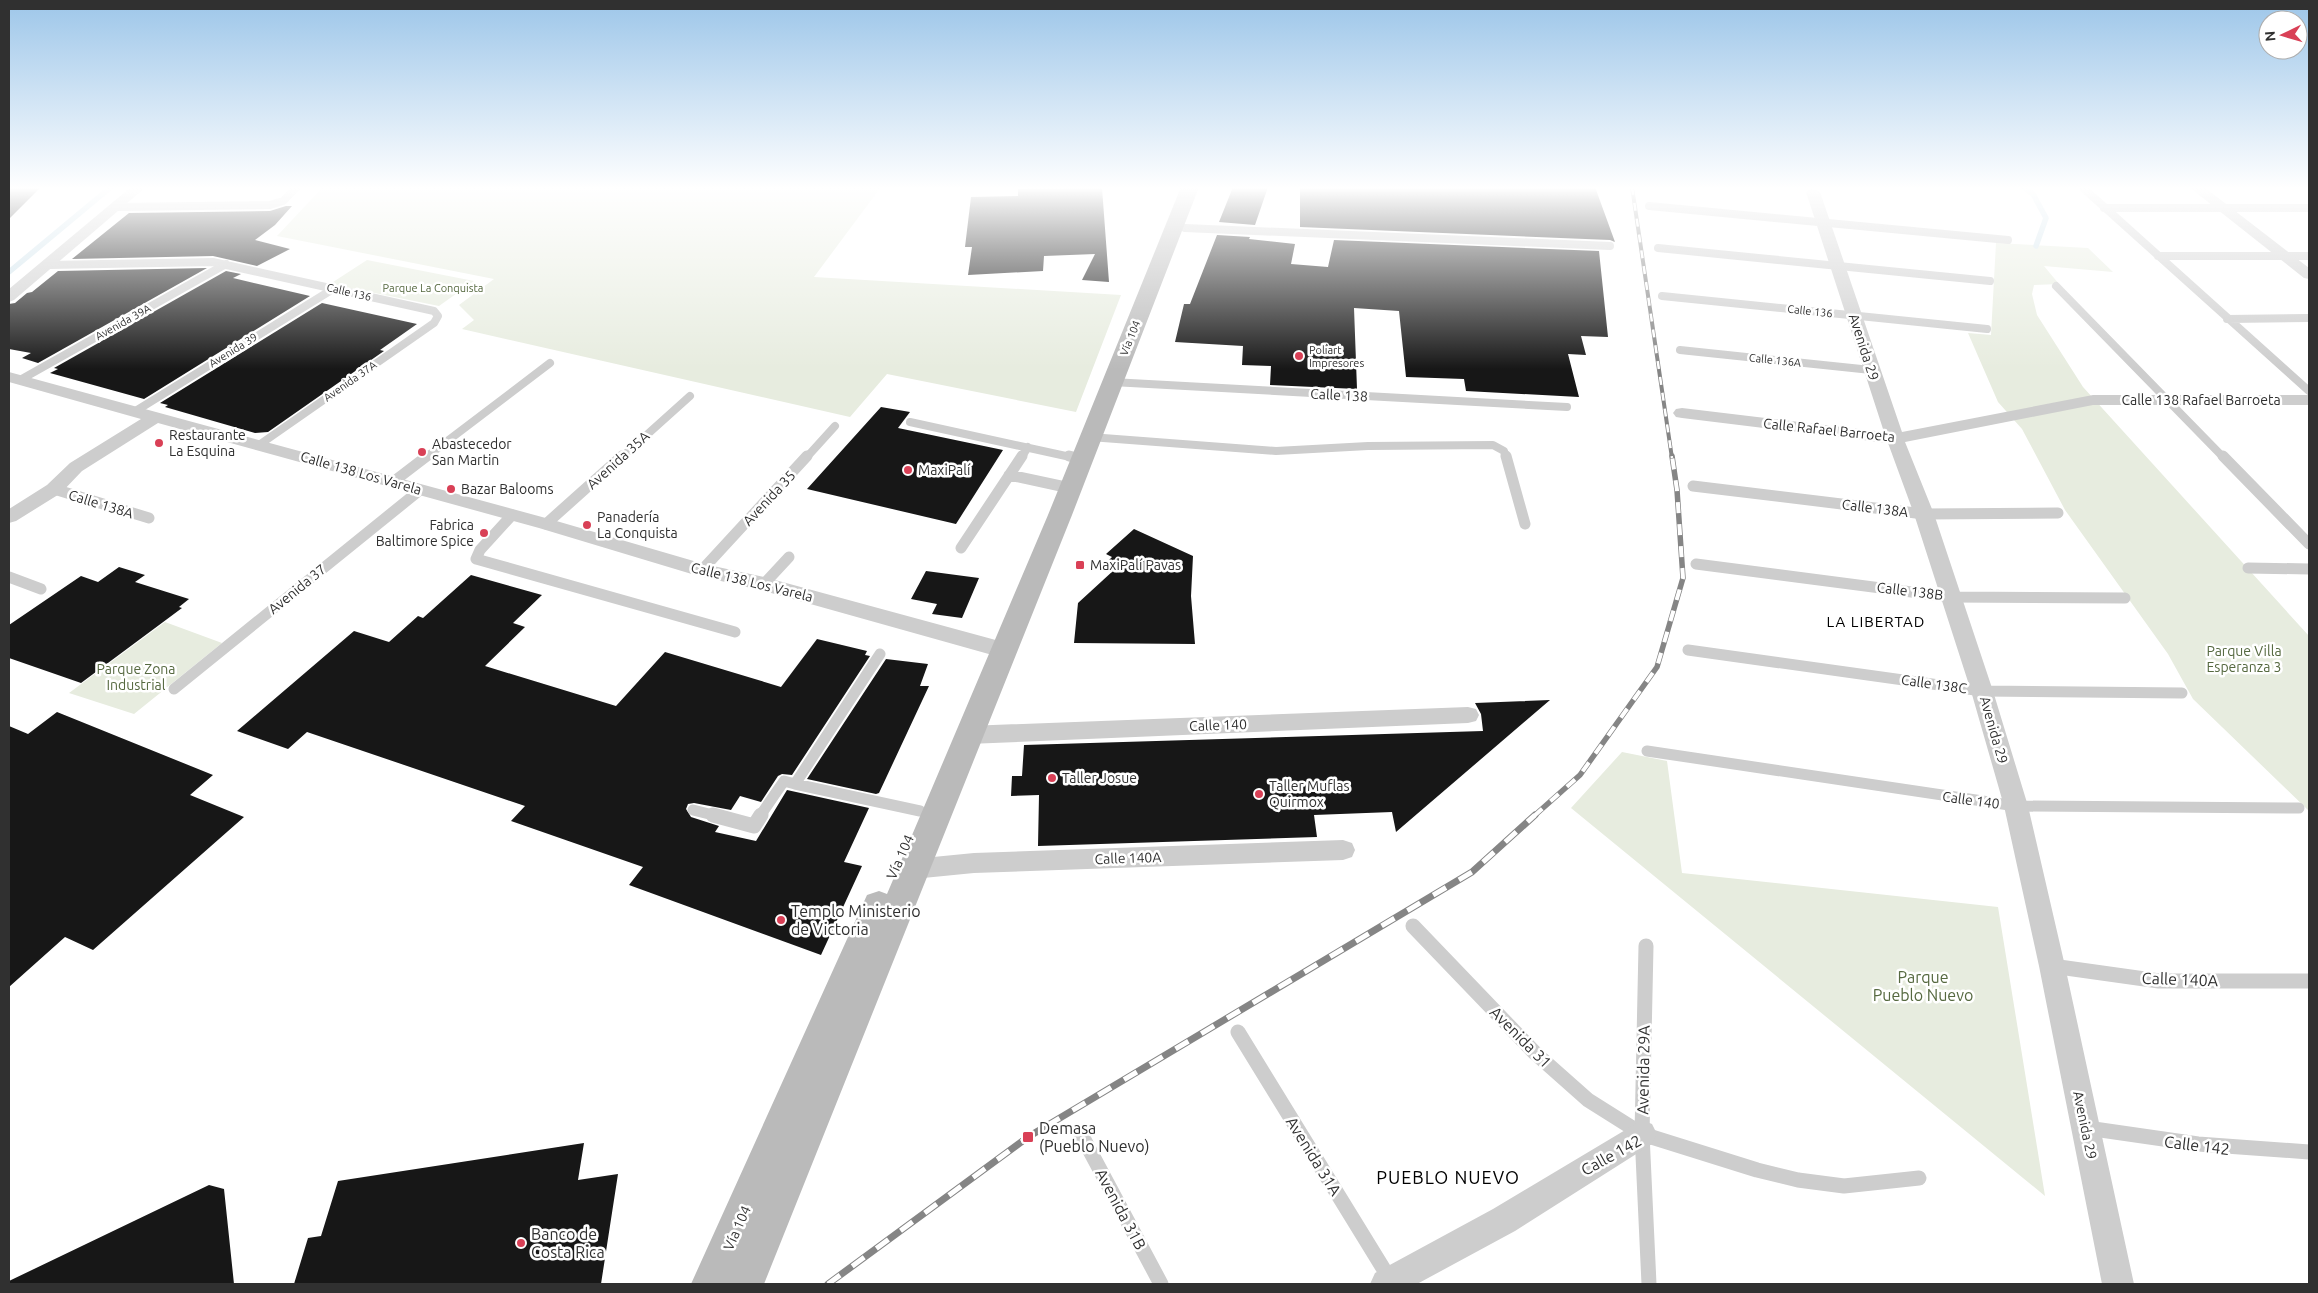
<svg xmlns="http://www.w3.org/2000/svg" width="2318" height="1293" viewBox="0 0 2318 1293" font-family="Ubuntu,sans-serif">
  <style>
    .green { fill: #e7ecdf }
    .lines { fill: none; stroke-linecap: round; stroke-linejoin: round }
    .stream { stroke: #cde1ea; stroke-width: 5.5 }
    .building { fill: #171717 }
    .service-far2 { stroke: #cdcdcd; stroke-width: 8 }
    .service-far1 { stroke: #cdcdcd; stroke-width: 11 }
    .service { stroke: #cdcdcd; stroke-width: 15 }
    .minor { fill: #cdcdcd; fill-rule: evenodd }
    .secondary { fill: #bababa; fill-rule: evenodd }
    .rail-far2-casing { stroke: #858585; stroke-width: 4 }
    .rail-far1-casing { stroke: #858585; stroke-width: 5.5 }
    .rail-casing { stroke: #858585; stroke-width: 7 }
    .rail-far2 { stroke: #fff; stroke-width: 2.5; stroke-dasharray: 8; stroke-linecap: butt }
    .rail-far1 { stroke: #fff; stroke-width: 4; stroke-dasharray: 11; stroke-linecap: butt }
    .rail { stroke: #fff; stroke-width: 5; stroke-dasharray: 15; stroke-linecap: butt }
    .poi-dot { fill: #d94056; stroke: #fff; stroke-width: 2 }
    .labels { text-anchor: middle; stroke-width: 5; stroke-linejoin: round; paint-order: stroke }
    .far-park-label { font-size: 11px; fill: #566940; stroke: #fff }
    .far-street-label { font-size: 11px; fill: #303030; stroke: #fff }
    .far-poi-label { font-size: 11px; fill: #303030; stroke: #fff; text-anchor: start }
    .street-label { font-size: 14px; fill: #303030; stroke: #fff }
    .poi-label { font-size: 14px; fill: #303030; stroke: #fff; text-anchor: start }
    .park-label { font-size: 14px; fill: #566940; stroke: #fff }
    .neighbourhood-label { font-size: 15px; letter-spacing: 1px; fill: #000; stroke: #fff }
    .near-poi-label { font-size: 16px; fill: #303030; stroke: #fff; text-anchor: start }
    .near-park-label { font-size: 16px; fill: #566940; stroke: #fff }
    .near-street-label { font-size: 16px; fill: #303030; stroke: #fff }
    .near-neighbourhood-label { font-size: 18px; letter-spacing: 1px; fill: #000; stroke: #fff }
  </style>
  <rect width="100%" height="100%" fill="#fff"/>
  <path class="green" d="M323 187H881L814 277 1121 295 1076 412 887 374 850 417 462 329 474 320 459 305 494 279 277 236Z
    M1996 243 2088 248 2113 272 2044 266 2059 284 2034 285 2032 294 2037 315 2083 387 2309 636V811L2193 699 2168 654 2065 510 2022 429 1998 402 1968 333 1991 335Z
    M367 260 474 281 439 306 330 284Z
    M165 622 222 643 134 714 69 693Z
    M1622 752 1667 761 1682 873 1998 907 2045 1196 1571 808Z"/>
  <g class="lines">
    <path class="stream" d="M2023 187 2033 194 2046 218 2036 246
      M9 272 111 187"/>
  </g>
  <path class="building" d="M9 187H41L9 219Z
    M1233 187H1268L1255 225 1219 222Z
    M1300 187H1595L1615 242 1610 240 1300 227Z
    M1102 188 1109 282 1082 280 1095 254 1044 256 1043 271 968 275 972 247H965L971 197 1018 196V189Z
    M286 206H292L275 225 255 240 290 249 257 266 213 256 72 259 129 213 270 211Z
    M1217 235 1250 237 1249 239 1295 244 1291 264 1328 267 1334 240 1599 251 1608 337 1581 336 1586 355 1568 354 1579 397 1466 391 1464 379 1406 377 1399 311 1354 308 1357 389 1270 385 1271 366 1242 365 1243 346 1175 342 1184 304H1190Z
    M207 268 38 363 22 358 31 353 9 349V304L15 303 27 293 32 292 58 271Z
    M226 271 241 274 233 278 310 296 144 399 50 373 58 369 54 368Z
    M322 303 417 324 380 350 384 351 268 432 255 433 165 407 168 405 160 403Z
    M881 407 910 412 898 428 1003 450 956 524 807 489Z
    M1134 529 1193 556 1191 596 1195 644 1074 643 1078 603 1114 570 1103 566 1112 557 1106 554Z
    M119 567 145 575 135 582 189 599 179 607 182 608 81 683 9 658V625L81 576 98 582Z
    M926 571 979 578 962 618 932 614 937 604 911 599Z
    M471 575 542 595 513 623 525 627 485 666 616 706 665 652 781 687 817 639 867 651 865 655 870 656 792 775 782 774 778 776 761 802 740 796 731 810 694 803 688 804 686 809 691 817 719 826 715 832 756 841 787 790 869 808 844 862 862 866 821 955 629 885 643 867 511 821 525 806 307 732 288 749 237 731 354 631 389 642 418 616 423 618Z
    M886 659 928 664 920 686H929L879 793 876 794 807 779Z
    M1550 700 1396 832 1392 812 1314 815 1317 837 1038 846 1039 795 1011 796 1012 776H1022L1024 745 1483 731 1481 714 1475 703Z
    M57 712 213 775 190 795 244 817 93 950 65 937 9 987V726L28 734Z
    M584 1143 578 1180 618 1174 601 1284H294L308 1238 321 1236 338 1181Z
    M209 1185 224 1189 234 1284H9V1281Z"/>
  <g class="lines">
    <path class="service-far2" d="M2082 187 2309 391
      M1649 206 2008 240
      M118 207 270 205 283 201 297 187
      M2104 208H2309
      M1185 228 1610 246
      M1658 248 1990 281
      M2158 256H2309
      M49 265 213 262 434 311 438 316 434 323 259 445
      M2056 286 2224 458
      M1662 296 1987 329
      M2227 319 2309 318
      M1680 350 1871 370
      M20 380 226 264
      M1112 382 1567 407
      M134 412 333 289
      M910 422 1075 458
      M1090 437 1276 451 1368 446 1493 445 1504 451 1506 458
      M425 458 550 363
      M621 458 690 396
      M806 458 835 426
      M1021 458 1028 447"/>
    <path class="service-far1" d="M1069 456 1081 459
      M1506 456 1525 524
      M2223 456 2309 544
      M1009 475 1070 488
      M393 482 427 456
      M1693 486 1924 514 2058 513
      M54 489 149 518
      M512 515 480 550 476 559 735 632
      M546 524 622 456
      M961 548 1022 456
      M1696 564 1950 597 2125 598
      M2248 568 2309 569
      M702 570 807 456
      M9 577 41 589
      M764 584 789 557
      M1688 650 1982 691 2182 693
      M880 654 795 784 920 811
      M174 689 420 490
      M1647 751 2016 806 2299 808
      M693 810 717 816
      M760 816 784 781 795 784"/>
    <path class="service" d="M713 815 754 826 761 815
      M1413 926 1535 1053 1588 1100 1642 1134 1757 1170 1798 1180 1844 1186 1919 1178
      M1646 946 1642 1134 1649 1284
      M2052 966 2159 981H2309
      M1238 1032 1391 1281
      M2087 1128 2198 1144 2309 1152
      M1081 1134 1161 1284"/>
    <path class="minor" d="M131 187H146L14 300 9 302V289Z
      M2189 187H2204L2309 268V279L2304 278Z
      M1813 188 1820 192 1902 432 2093 395H2309V405H2093L1905 442 1934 514 1993 691 2028 806 2065 966 2134 1284H2102L2039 966 2004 806 1971 691 1914 514 1888 443 1682 418 1676 417 1673 413 1676 409 1682 408 1884 432 1806 192Z
      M9 372 553 520 704 564 764 577 1003 642 1011 645 1014 650 1011 655 1003 658 764 591 695 575 539 528 158 423 82 471 61 493 16 521 9 523V509L47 485 70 463 141 419 9 382Z
      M1468 707 1476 709 1479 715 1476 721 1468 723 968 744 960 741 957 735 960 729 968 726Z
      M1343 840 1352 843 1355 850 1352 857 1343 860 974 873 913 879 904 876 901 869 904 862 913 859 974 853Z
      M1642 1120 1652 1124 1657 1134 1652 1144 1515 1231 1417 1284H1370L1375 1273 1493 1209Z"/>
    <path class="secondary" d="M1181 187H1199L1072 515 764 1284H691L867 895 879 891 887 894 1048 515Z"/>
    <g class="rail-far2-casing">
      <path id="rail-far2" d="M1632 187 1672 458"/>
    </g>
    <g class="rail-far1-casing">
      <path id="rail-far1" d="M1534 816 1580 775 1657 667 1683 578 1677 490 1672 456"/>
    </g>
    <g class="rail-casing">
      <path id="rail" d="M828 1284 1028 1137 1472 872 1535 815"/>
    </g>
    <use href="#rail-far2" class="rail-far2"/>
    <use href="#rail-far1" class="rail-far1"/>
    <use href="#rail" class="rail"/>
  </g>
  <linearGradient id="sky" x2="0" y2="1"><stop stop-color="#9dc6e9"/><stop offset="0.51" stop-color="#fff"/><stop offset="1" stop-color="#fff" stop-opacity="0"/></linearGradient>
  <rect width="2318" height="369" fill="url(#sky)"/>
  <g class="poi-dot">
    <circle cx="1299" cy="356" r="5"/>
    <circle cx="159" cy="443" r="5"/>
    <circle cx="422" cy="452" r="5"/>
    <circle cx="908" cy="470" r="5"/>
    <circle cx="451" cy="489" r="5"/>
    <circle cx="587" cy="525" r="5"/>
    <circle cx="484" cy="533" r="5"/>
    <rect x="1075" y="560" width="10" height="10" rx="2.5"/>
    <circle cx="1052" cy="778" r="5"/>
    <circle cx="1259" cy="794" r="5"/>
    <circle cx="781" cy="920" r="5"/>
    <rect x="1022" y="1131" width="12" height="12" rx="2.5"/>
    <circle cx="521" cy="1243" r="5"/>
  </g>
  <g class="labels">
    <g class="far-park-label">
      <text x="433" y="292">Parque La Conquista</text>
    </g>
    <g class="far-street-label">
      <text transform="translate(349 292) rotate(13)" y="4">Calle 136</text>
      <text transform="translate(1810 311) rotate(6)" y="4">Calle 136</text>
      <text transform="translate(123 322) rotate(-29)" y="4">Avenida 39A</text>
      <text transform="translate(1130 338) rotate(-68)" y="4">Vía 104</text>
      <text transform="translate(233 350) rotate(-32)" y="4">Avenida 39</text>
      <text transform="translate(1775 360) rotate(6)" y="4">Calle 136A</text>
      <text transform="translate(350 381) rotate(-35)" y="4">Avenida 37A</text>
    </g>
    <g class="far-poi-label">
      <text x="1309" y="354">Poliart<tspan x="1309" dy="13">Impresores</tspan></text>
    </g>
    <g class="street-label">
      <text transform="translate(1864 347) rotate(72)" y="5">Avenida 29</text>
      <text transform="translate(1339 395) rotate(3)" y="5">Calle 138</text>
      <text x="2201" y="405">Calle 138 Rafael Barroeta</text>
      <text transform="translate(1829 430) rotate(6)" y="5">Calle Rafael Barroeta</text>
      <text transform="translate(618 460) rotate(-42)" y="5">Avenida 35A</text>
      <text transform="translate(361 473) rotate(16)" y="5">Calle 138 Los Varela</text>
      <text transform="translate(769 498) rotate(-47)" y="5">Avenida 35</text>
      <text transform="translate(101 504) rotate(17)" y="5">Calle 138A</text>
      <text transform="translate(1875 508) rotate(7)" y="5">Calle 138A</text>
      <text transform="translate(752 582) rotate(14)" y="5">Calle 138 Los Varela</text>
      <text transform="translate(297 589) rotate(-39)" y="5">Avenida 37</text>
      <text transform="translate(1910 591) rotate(7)" y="5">Calle 138B</text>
      <text transform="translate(1934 684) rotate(8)" y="5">Calle 138C</text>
      <text transform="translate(1218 725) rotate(-2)" y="5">Calle 140</text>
      <text transform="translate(1994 730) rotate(74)" y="5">Avenida 29</text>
      <text transform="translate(1971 800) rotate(8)" y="5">Calle 140</text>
      <text transform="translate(900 857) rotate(-66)" y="5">Vía 104</text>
      <text transform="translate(1128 858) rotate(-2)" y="5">Calle 140A</text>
      <text transform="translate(2085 1125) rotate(78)" y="5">Avenida 29</text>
      <text transform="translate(737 1228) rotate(-66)" y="5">Vía 104</text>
    </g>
    <g class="poi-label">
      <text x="169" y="440">Restaurante<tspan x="169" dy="16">La Esquina</tspan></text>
      <text x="432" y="449">Abastecedor<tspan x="432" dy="16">San Martin</tspan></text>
      <text x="918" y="475">MaxiPalí</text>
      <text x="461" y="494">Bazar Balooms</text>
      <text x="597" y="522">Panadería<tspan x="597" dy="16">La Conquista</tspan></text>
      <text x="474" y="530" text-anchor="end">Fabrica<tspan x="474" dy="16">Baltimore Spice</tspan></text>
      <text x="1090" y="570">MaxiPalí Pavas</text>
      <text x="1062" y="783">Taller Josue</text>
      <text x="1269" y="791">Taller Muflas<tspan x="1269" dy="16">Quirmox</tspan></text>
    </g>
    <g class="park-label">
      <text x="2244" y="656">Parque Villa<tspan x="2244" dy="16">Esperanza 3</tspan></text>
      <text x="136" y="674">Parque Zona<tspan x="136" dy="16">Industrial</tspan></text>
    </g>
    <g class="neighbourhood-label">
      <text x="1876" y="627">LA LIBERTAD</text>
    </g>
    <g class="near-poi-label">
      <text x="791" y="917">Templo Ministerio<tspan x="791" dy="18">de Victoria</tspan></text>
      <text x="1039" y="1134">Demasa<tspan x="1039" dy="18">(Pueblo Nuevo)</tspan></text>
      <text x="531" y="1240">Banco de<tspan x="531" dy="18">Costa Rica</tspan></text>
    </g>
    <g class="near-park-label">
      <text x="1923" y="983">Parque<tspan x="1923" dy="18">Pueblo Nuevo</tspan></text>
    </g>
    <g class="near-street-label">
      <text transform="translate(2180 979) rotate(2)" y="6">Calle 140A</text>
      <text transform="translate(1521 1037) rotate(45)" y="6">Avenida 31</text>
      <text transform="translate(1643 1070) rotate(-89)" y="6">Avenida 29A</text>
      <text transform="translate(2197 1145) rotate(7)" y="6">Calle 142</text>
      <text transform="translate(1611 1155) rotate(-29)" y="6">Calle 142</text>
      <text transform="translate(1314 1156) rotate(58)" y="6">Avenida 31A</text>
      <text transform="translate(1121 1209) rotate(62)" y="6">Avenida 31B</text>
    </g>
    <g class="near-neighbourhood-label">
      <text x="1448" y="1184">PUEBLO NUEVO</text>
    </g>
  </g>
  <rect width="2318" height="1293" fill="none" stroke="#303030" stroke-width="20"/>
  <g transform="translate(2283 35) rotate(265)"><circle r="24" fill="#ffffff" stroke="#acacac"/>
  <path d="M0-4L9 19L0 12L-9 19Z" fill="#d94056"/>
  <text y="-8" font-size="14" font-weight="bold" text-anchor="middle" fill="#303030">N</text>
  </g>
</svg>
